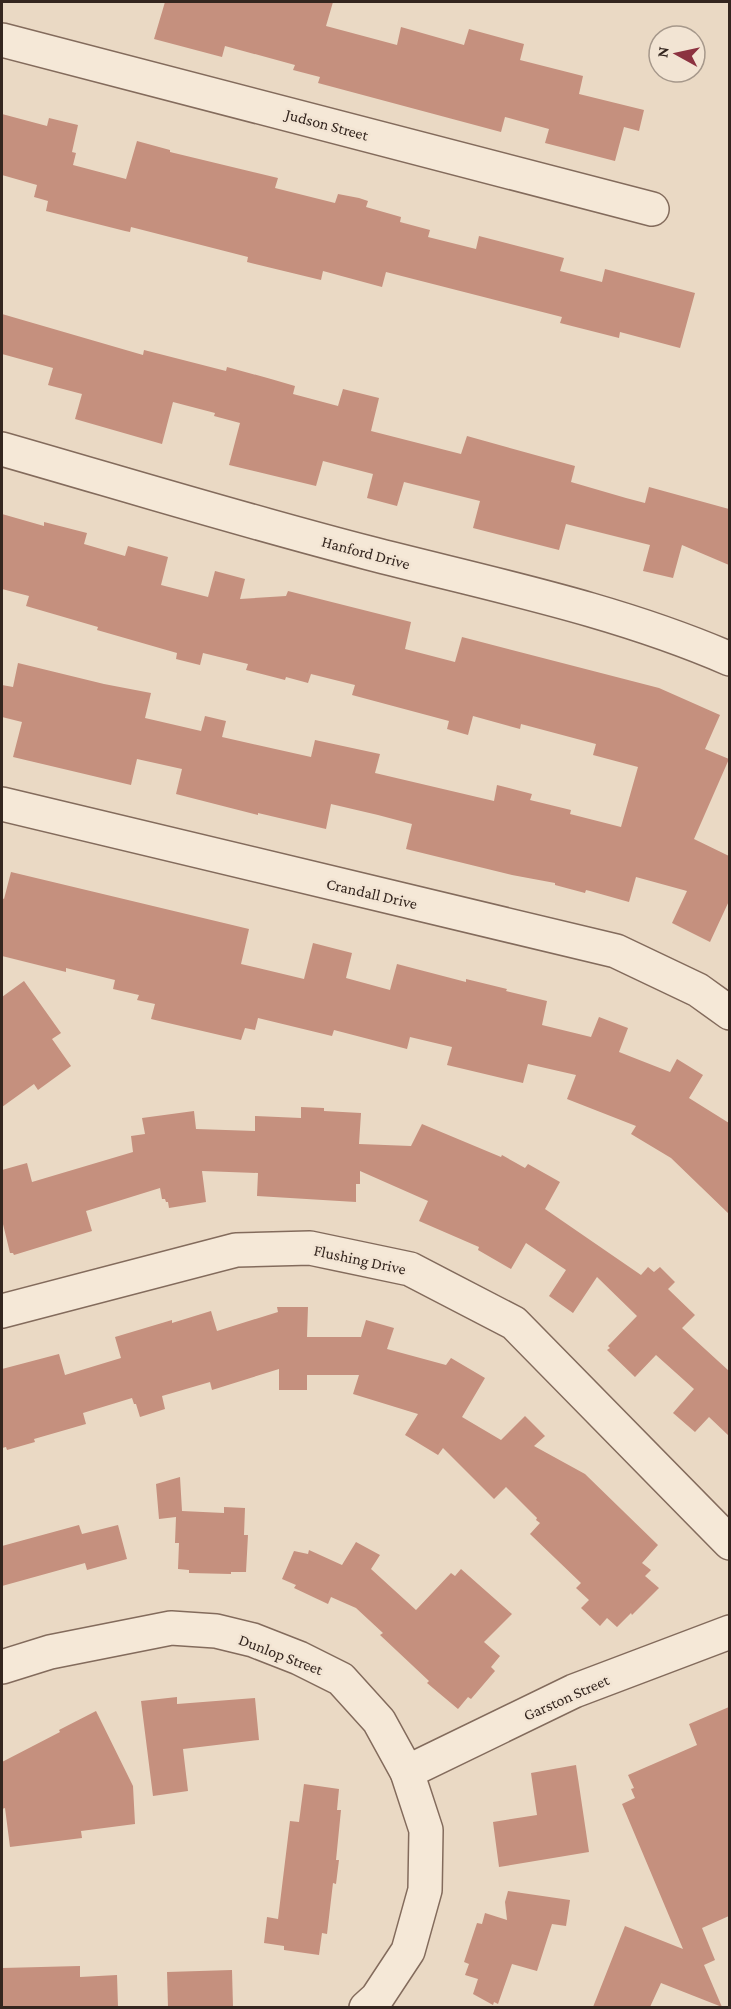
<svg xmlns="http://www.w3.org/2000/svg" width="731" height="2009" viewBox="0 0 731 2009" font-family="'Crimson Pro',serif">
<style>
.building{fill:#c5907e}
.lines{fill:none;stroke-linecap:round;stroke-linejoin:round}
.minor-casing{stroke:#836b5c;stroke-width:36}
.minor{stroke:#f5e8d7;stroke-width:33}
.labels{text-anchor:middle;stroke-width:5;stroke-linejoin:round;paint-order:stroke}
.street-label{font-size:16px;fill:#34261f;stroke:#f2e4d3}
</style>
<rect width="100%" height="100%" fill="#ead9c4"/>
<g class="building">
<path d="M 165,2 L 333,2 L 326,26 L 397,45 L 401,27 L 464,45 L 469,29 L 524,44 L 520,60 L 583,76 L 579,94 L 644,110 L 639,131 L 624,127 L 615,161 L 545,143 L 549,129 L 505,117 L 501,132 L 318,83 L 320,77 L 293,70 L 295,65 L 225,46 L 222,57 L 154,39 Z"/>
<path d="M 2,114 L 47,126 L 49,118 L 78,125 L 72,152 L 76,153 L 73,165 L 126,179 L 137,141 L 170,150 L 170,152 L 278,178 L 275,188 L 335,203 L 338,194 L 359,198 L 368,201 L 366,207 L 401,217 L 400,222 L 430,230 L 428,237 L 476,249 L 479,236 L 564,258 L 560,271 L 602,282 L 605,269 L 695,293 L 680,348 L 620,332 L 619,338 L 560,323 L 562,317 L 386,272 L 382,287 L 323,271 L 321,280 L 247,262 L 248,257 L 131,227 L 130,232 L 125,231 L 46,211 L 48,201 L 34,197 L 37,185 L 2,175 Z"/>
<path d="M 2,314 L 143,355 L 144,350 L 226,371 L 227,367 L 271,379 L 295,386 L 293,394 L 338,406 L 343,389 L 379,398 L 371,431 L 461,454 L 467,436 L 575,466 L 571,482 L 626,498 L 645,503 L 649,487 L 729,509 L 729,565 L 682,545 L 673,578 L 643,571 L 650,545 L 566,524 L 559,550 L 512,538 L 473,528 L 480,501 L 404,482 L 397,506 L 367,498 L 373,474 L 323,461 L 316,486 L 229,465 L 240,423 L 214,416 L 215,413 L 173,402 L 162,444 L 75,419 L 82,394 L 48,385 L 53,368 L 2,354 Z"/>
<path d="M 2,514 L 44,526 L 44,522 L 87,533 L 84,544 L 125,556 L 128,546 L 168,557 L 161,585 L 208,597 L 215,571 L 245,579 L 240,599 L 286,596 L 288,591 L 411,622 L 405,649 L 455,662 L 462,637 L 659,688 L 720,715 L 705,749 L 729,759 L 694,839 L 729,856 L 729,901 L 710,942 L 672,923 L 687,891 L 636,877 L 629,902 L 590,891 L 586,890 L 585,893 L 555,885 L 555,883 L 512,875 L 406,849 L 412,824 L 378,815 L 331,804 L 326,829 L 258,813 L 258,815 L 176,794 L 182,769 L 137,759 L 131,785 L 13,757 L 22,722 L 2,717 L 2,685 L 13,687 L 18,663 L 104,684 L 151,693 L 145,718 L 201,731 L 205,716 L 226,721 L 222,737 L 311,757 L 315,740 L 380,754 L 375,773 L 494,801 L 497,785 L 532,794 L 530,800 L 571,810 L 570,814 L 621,827 L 638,767 L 593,755 L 596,744 L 521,724 L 520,729 L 473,716 L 468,735 L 447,729 L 449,721 L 352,695 L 355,685 L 311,674 L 308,683 L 286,677 L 285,680 L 246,670 L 248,664 L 203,653 L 200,665 L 176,659 L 177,653 L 97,630 L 98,627 L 26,606 L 29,596 L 2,589 Z"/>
<path d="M 11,872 L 249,929 L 241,964 L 304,979 L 313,943 L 352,953 L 346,978 L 390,990 L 397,964 L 466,982 L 466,979 L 507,989 L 506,991 L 547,1001 L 542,1025 L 591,1037 L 599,1017 L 628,1028 L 619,1052 L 670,1072 L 677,1059 L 703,1075 L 689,1098 L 729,1123 L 729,1214 L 671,1158 L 631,1134 L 636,1126 L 567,1099 L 576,1075 L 528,1064 L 523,1083 L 447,1065 L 452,1047 L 410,1037 L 407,1049 L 334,1030 L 332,1036 L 258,1018 L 255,1030 L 245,1028 L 241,1040 L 151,1019 L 155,1004 L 137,1000 L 139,995 L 113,989 L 115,980 L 66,968 L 66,972 L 2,956 L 2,898 L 4,899 Z"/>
<path d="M 24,981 L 61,1033 L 52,1039 L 71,1066 L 38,1090 L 34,1084 L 2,1107 L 2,997 Z"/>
<path d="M 301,1107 L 324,1108 L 324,1111 L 361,1113 L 359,1144 L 411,1146 L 422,1124 L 501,1157 L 502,1155 L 525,1168 L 528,1164 L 560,1182 L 545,1209 L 641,1275 L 648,1267 L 654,1272 L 660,1267 L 675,1282 L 668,1289 L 695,1315 L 682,1328 L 729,1371 L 729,1436 L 709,1417 L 695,1432 L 673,1413 L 694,1389 L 656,1355 L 635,1377 L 607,1350 L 610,1348 L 608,1346 L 637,1316 L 597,1277 L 573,1313 L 549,1296 L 566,1270 L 526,1243 L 511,1269 L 478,1250 L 479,1247 L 419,1221 L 428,1201 L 360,1171 L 360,1184 L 356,1184 L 356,1202 L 257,1196 L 258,1173 L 202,1171 L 206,1202 L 169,1208 L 168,1202 L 166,1202 L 165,1199 L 162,1199 L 160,1188 L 86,1211 L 92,1231 L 14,1255 L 13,1253 L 10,1253 L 2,1220 L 2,1170 L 27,1163 L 32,1182 L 133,1152 L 131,1136 L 145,1134 L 142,1118 L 194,1111 L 196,1129 L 255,1131 L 255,1116 L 301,1118 Z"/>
<path d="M 277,1307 L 308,1307 L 307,1337 L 361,1337 L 366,1320 L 394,1328 L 387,1349 L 446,1365 L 451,1358 L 485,1378 L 462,1417 L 501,1440 L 525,1416 L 545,1436 L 534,1446 L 585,1474 L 658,1545 L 642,1563 L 651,1570 L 645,1576 L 659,1588 L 632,1615 L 631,1613 L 617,1627 L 607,1618 L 600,1626 L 581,1608 L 589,1600 L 576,1588 L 581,1583 L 530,1534 L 540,1523 L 536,1520 L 537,1518 L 506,1487 L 494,1499 L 443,1448 L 438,1455 L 405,1435 L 418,1414 L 353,1394 L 359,1375 L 307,1375 L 307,1390 L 279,1390 L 279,1369 L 212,1390 L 210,1382 L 162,1396 L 165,1409 L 140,1417 L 136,1404 L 134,1404 L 132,1398 L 83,1413 L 86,1424 L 34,1439 L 35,1442 L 7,1450 L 6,1447 L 2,1448 L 2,1369 L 59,1354 L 65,1375 L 121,1358 L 115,1337 L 172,1320 L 172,1323 L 211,1311 L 217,1331 L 278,1312 Z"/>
<path d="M 180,1477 L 182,1511 L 224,1513 L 224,1507 L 245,1508 L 244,1535 L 248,1535 L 246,1572 L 231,1572 L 231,1574 L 189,1573 L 189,1570 L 178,1569 L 179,1543 L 175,1543 L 176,1517 L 159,1519 L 156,1484 Z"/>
<path d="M 79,1525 L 82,1534 L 118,1525 L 127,1559 L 87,1570 L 85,1563 L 2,1586 L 2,1546 Z"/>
<path d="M 356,1542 L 380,1555 L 371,1569 L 416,1610 L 451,1573 L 455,1576 L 461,1569 L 512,1614 L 484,1642 L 500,1656 L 491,1667 L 495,1671 L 471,1699 L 468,1697 L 458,1709 L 427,1683 L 429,1681 L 380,1635 L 383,1633 L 356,1608 L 331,1597 L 328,1604 L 294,1588 L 296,1585 L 282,1579 L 294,1551 L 308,1554 L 309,1550 L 342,1565 Z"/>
<path d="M 177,1697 L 177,1704 L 255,1698 L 259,1740 L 183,1749 L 188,1791 L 153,1796 L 141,1701 Z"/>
<path d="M 729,1707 L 729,1916 L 702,1928 L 715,1960 L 704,1965 L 722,2007 L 661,1983 L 650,2007 L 593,2007 L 625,1926 L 683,1949 L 622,1804 L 635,1798 L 631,1789 L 634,1788 L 628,1775 L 697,1745 L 689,1724 Z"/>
<path d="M 96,1711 L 133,1786 L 135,1824 L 81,1831 L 82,1838 L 10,1847 L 5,1808 L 2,1809 L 2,1762 L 60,1732 L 59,1730 Z"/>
<path d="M 576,1765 L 589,1852 L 499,1867 L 493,1822 L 537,1815 L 531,1773 Z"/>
<path d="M 304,1784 L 339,1789 L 337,1810 L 341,1810 L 336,1860 L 339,1860 L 336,1884 L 333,1883 L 327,1934 L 322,1933 L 319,1955 L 284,1950 L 284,1946 L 264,1943 L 267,1917 L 278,1919 L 290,1821 L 299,1822 Z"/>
<path d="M 508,1891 L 570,1900 L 566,1926 L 552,1924 L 537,1971 L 512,1964 L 498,2004 L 494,2002 L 493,2005 L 473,1994 L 478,1979 L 465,1975 L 469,1964 L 464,1962 L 477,1923 L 482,1924 L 485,1913 L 507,1920 L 505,1902 Z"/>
<path d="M 80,1966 L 80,1977 L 117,1975 L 118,2007 L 2,2007 L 2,1968 Z"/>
<path d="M 232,1970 L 233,2007 L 168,2007 L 167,1972 Z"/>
</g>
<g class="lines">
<defs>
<g id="minor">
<path d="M 2,40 L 652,209"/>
<path d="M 2,449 C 124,484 245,521 369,553 C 489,584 615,609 730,659"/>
<path d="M 2,804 L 616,951 L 698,990 L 730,1013"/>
<path d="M 2,1311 L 236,1250 L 310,1248 L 410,1269 L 514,1323 L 730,1543"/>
<path d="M 2,1667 L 50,1652 L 171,1628 L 216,1631 L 253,1640 L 299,1658 L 341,1679 L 379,1721 L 407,1772 L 426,1830 L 425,1890 L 408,1951 L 377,1998 L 366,2008"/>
<path d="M 407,1772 L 574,1691 L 730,1632"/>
</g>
</defs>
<use href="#minor" class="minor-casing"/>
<use href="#minor" class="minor"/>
</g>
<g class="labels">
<g class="street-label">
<text transform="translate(327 124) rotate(15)" y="6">Judson Street</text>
<text transform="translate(366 552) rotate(15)" y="6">Hanford Drive</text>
<text transform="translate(372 893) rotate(13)" y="6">Crandall Drive</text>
<text transform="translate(360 1259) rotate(12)" y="6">Flushing Drive</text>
<text transform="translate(281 1654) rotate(21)" y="6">Dunlop Street</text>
<text transform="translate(566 1697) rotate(-24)" y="6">Garston Street</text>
</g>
</g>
<rect width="731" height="2009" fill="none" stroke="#34261f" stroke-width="6"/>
<g transform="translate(677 54) rotate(278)"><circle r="28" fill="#f2e4d3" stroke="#a6988b" stroke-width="1.5"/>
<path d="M0-4.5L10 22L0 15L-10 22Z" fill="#8c3240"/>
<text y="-9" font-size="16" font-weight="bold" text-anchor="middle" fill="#34261f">N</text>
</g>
</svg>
